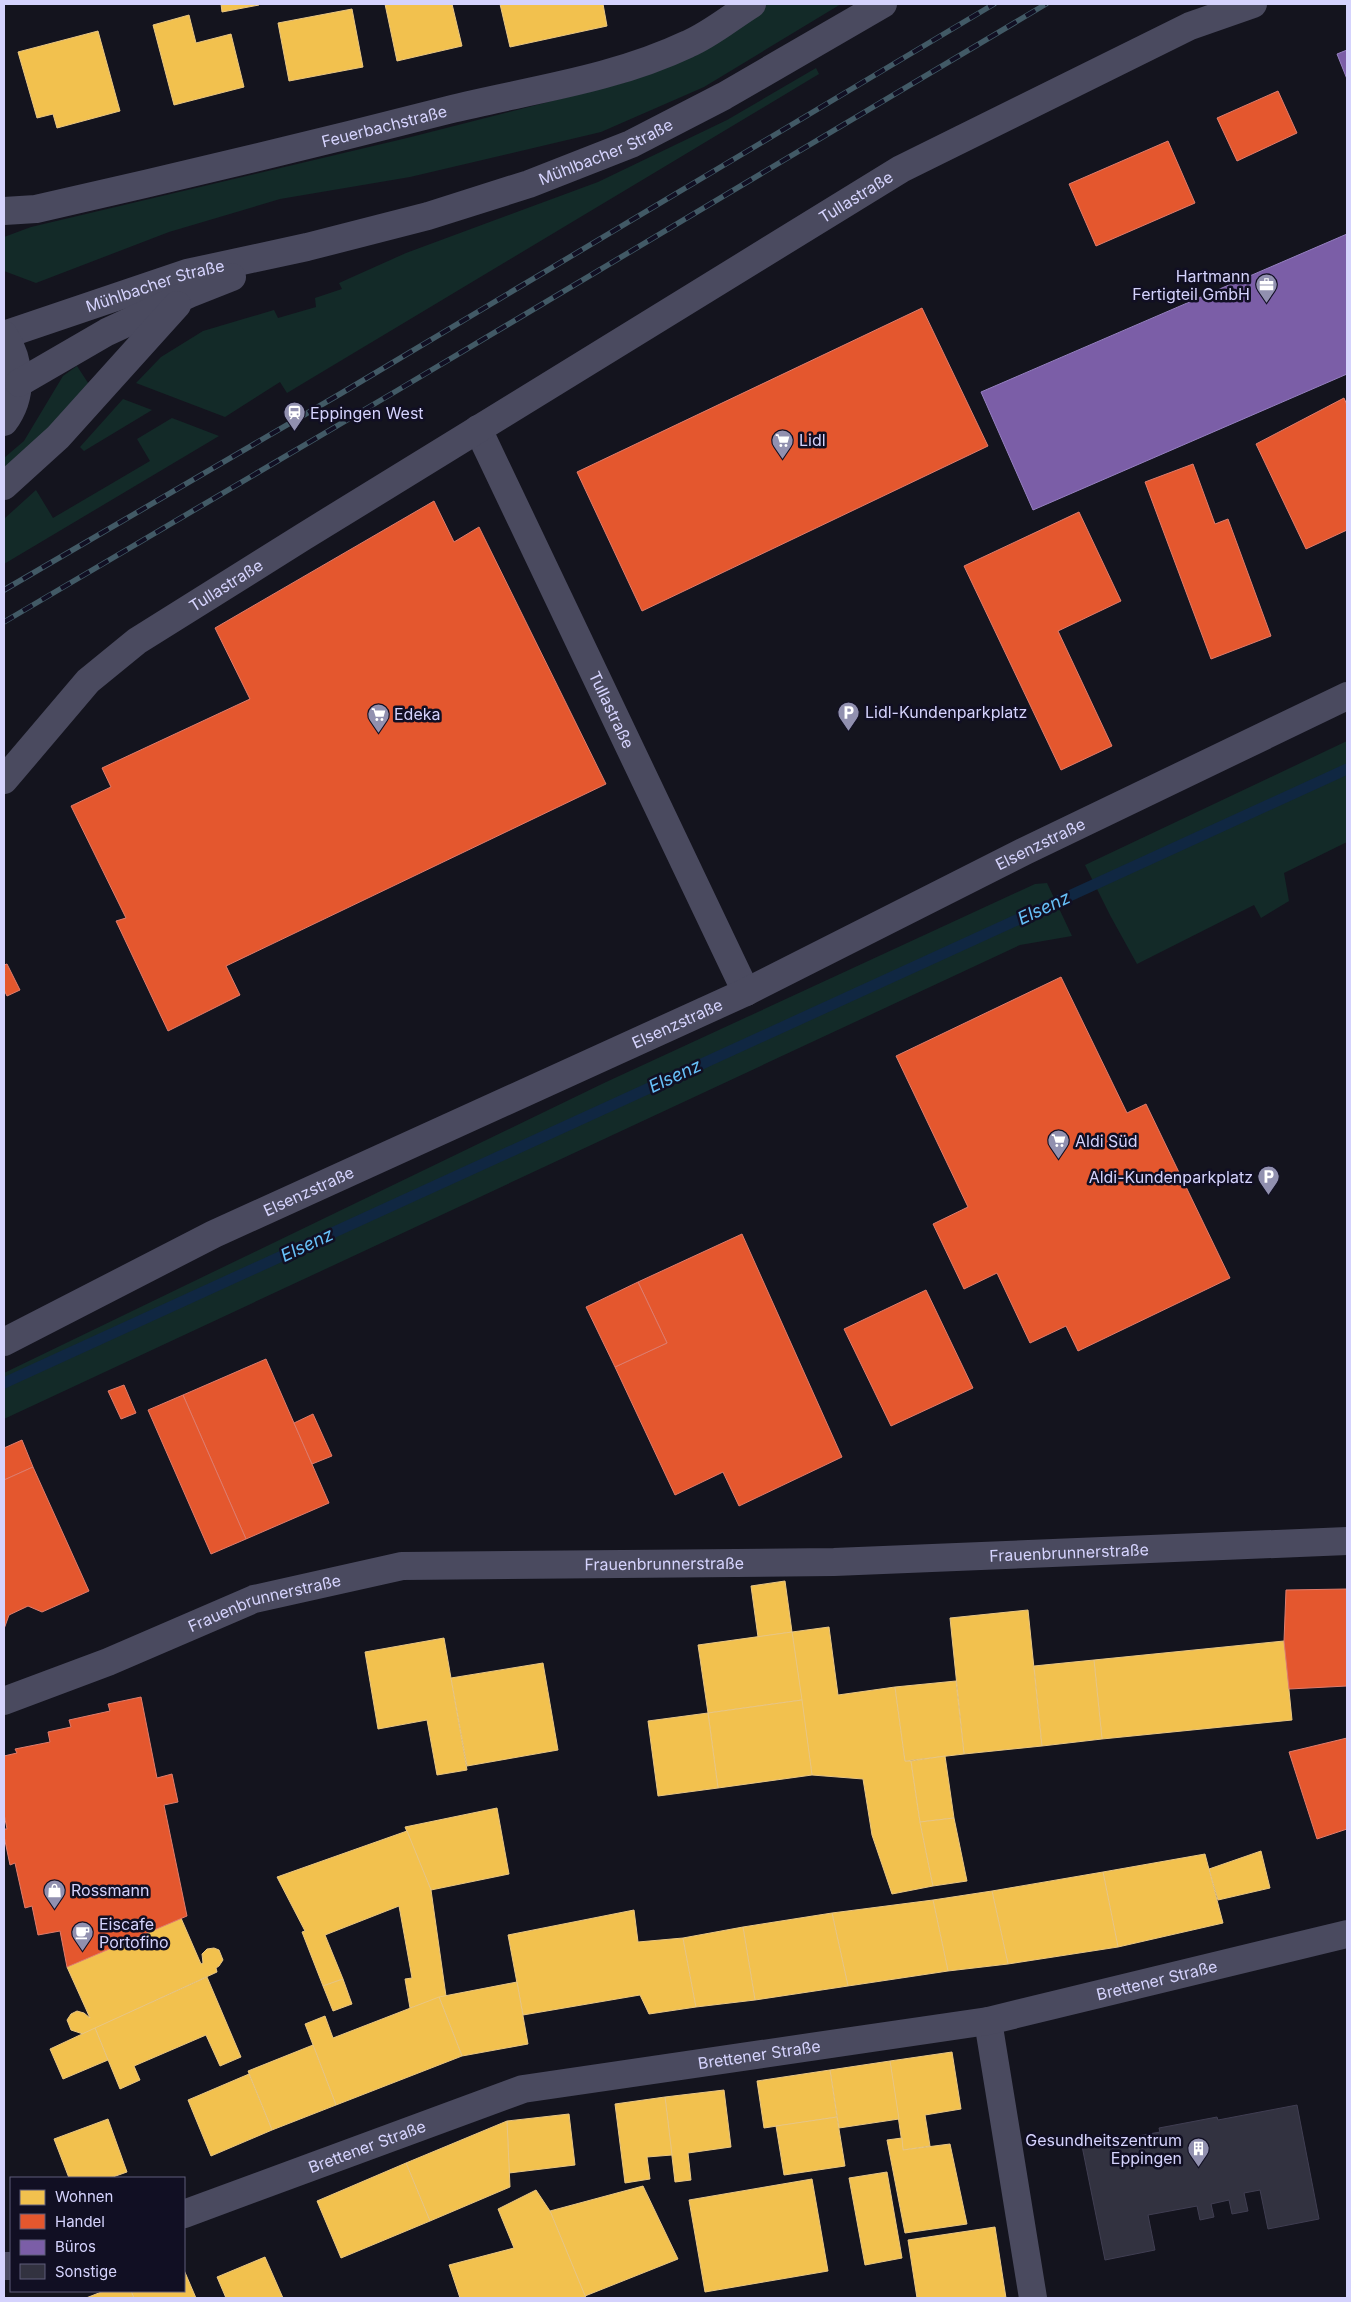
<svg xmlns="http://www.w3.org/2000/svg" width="1351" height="2302" viewBox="0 0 1351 2302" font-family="Inter,sans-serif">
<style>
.green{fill:#132a28}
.homes{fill:#f2c14e;stroke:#e9c682}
.shops{fill:#e4572e;stroke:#e07c6c}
.offices{fill:#7b5ea7;stroke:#9681c1}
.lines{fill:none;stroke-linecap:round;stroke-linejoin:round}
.stream{stroke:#102742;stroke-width:11}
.building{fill:#323240;stroke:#403e52}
.minor{stroke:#4a4a5f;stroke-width:28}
.rail-casing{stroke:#425a66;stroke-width:5.5}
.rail{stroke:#110f23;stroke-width:4;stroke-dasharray:11;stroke-linecap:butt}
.labels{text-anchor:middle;stroke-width:5;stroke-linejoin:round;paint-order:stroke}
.street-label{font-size:16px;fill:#d5d3fd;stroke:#110f23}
.poi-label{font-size:16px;fill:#d5d3fd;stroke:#110f23;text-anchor:start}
.water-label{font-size:18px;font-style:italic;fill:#67c0f8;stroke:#110f23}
</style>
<rect width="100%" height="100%" fill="#14141e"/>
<g class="green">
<path d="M 768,4 L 841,4 L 704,87 L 601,132 L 410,177 L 280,199 L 169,232 L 36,283 L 4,271 L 4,237 L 31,227 L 407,138 L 627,82 L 687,56 Z"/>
<path d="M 816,68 L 819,74 L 287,393 L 280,382 L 225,417 L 136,383 L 161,357 L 203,331 L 274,310 L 278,318 L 316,307 L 315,298 L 342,289 L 339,283 L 406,253 L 598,182 L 727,120 Z"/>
<path d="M 77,366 L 90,386 L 30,449 L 4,471 L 4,458 L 24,441 L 63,376 Z"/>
<path d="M 123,399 L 152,410 L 84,451 L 80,447 Z"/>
<path d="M 172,418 L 219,436 L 4,564 L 4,519 L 36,490 L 53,518 L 150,461 L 137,439 Z"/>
<path d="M 1347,741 L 1347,842 L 1284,873 L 1289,901 L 1261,918 L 1254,905 L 1137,964 L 1111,917 L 1085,865 Z"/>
<path d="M 1047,883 L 1072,936 L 1020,945 L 4,1419 L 4,1373 L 604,1083 L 1035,884 Z"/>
</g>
<g class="homes">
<path d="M 221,4 L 259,4 L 259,5 L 222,12 Z"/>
<path d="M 385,4 L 452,4 L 462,46 L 397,61 Z"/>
<path d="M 500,4 L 603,4 L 607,26 L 510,47 Z"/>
<path d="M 352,9 L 363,67 L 289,81 L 278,23 Z"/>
<path d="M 189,15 L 196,43 L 231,34 L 244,87 L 174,105 L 153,25 Z"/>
<path d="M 98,31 L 120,111 L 57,128 L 53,114 L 37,118 L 18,52 Z"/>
<path d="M 785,1581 L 792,1632 L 758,1637 L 751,1586 Z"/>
<path d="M 1028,1610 L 1042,1746 L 964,1754 L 950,1618 Z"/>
<path d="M 829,1627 L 838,1695 L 895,1687 L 905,1761 L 911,1761 L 920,1822 L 933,1886 L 892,1894 L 872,1835 L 863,1779 L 812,1775 L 792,1632 Z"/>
<path d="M 792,1632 L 802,1700 L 708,1713 L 698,1645 Z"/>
<path d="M 444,1638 L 467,1770 L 437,1775 L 427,1720 L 378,1729 L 365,1652 Z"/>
<path d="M 1284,1641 L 1292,1720 L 1102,1739 L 1094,1660 Z"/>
<path d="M 1094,1660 L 1102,1739 L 1042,1746 L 1034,1666 Z"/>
<path d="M 543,1663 L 558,1750 L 467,1766 L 451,1678 Z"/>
<path d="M 956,1681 L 964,1754 L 905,1761 L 895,1687 Z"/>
<path d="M 802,1700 L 812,1775 L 718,1788 L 708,1713 Z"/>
<path d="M 708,1713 L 718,1788 L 658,1796 L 648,1721 Z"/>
<path d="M 945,1756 L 954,1818 L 920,1822 L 911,1761 Z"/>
<path d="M 497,1808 L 509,1874 L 431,1890 L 405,1827 Z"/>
<path d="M 954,1818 L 967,1881 L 933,1886 L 920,1822 Z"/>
<path d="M 407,1831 L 431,1890 L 446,1996 L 410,2008 L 405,1979 L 412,1978 L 399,1906 L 325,1935 L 343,1979 L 323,1986 L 302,1932 L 305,1931 L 277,1877 Z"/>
<path d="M 1261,1851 L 1270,1888 L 1218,1900 L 1209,1869 Z"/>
<path d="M 1205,1854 L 1223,1923 L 1118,1947 L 1103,1872 Z"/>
<path d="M 1103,1872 L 1118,1947 L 1008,1964 L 992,1891 Z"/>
<path d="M 992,1891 L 1008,1964 L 948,1971 L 933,1900 Z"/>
<path d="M 933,1900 L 948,1971 L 848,1986 L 832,1913 Z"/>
<path d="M 634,1910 L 638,1942 L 683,1938 L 696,2007 L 649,2014 L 640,1995 L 523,2015 L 508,1935 Z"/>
<path d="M 832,1913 L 848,1986 L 755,2000 L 743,1927 Z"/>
<path d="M 181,1918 L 201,1964 L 203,1963 L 202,1954 L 207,1949 L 214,1948 L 219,1950 L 223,1960 L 219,1966 L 216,1968 L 217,1972 L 83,2034 L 71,2030 L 67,2020 L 71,2014 L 77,2011 L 84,2013 L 90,2018 L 67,1967 Z"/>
<path d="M 743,1927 L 755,2000 L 696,2007 L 683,1938 Z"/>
<path d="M 207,1977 L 241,2057 L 220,2066 L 206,2035 L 134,2066 L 140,2080 L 120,2089 L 95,2028 Z"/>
<path d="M 343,1979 L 352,2004 L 333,2011 L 323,1986 Z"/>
<path d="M 517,1982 L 528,2044 L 462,2056 L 439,1997 Z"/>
<path d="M 439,1997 L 462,2056 L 336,2105 L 305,2024 L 325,2016 L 333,2038 Z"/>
<path d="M 95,2028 L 108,2060 L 63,2079 L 50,2049 Z"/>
<path d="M 313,2045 L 336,2105 L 272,2130 L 248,2071 Z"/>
<path d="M 952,2052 L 961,2109 L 925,2115 L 930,2146 L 903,2150 L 890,2061 Z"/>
<path d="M 890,2061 L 899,2119 L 839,2128 L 830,2070 Z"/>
<path d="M 830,2070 L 837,2117 L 764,2128 L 757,2081 Z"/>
<path d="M 249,2074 L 272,2130 L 211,2156 L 188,2100 Z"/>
<path d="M 724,2090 L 731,2147 L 688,2153 L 691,2180 L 675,2182 L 665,2097 Z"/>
<path d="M 665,2097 L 672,2155 L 647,2157 L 650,2179 L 625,2183 L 615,2104 Z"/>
<path d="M 569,2114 L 575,2165 L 509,2173 L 507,2121 Z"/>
<path d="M 837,2117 L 845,2166 L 784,2175 L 776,2126 Z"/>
<path d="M 108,2119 L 127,2172 L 110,2178 L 69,2178 L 54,2139 Z"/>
<path d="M 507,2121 L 510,2187 L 430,2221 L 406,2163 Z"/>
<path d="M 902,2138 L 903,2150 L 950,2144 L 967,2224 L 905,2233 L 887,2140 Z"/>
<path d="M 406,2163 L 430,2221 L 341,2258 L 317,2201 Z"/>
<path d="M 887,2172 L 902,2258 L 865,2265 L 849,2178 Z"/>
<path d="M 812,2179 L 828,2271 L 705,2292 L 689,2200 Z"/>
<path d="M 643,2186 L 678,2259 L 585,2296 L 550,2211 Z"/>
<path d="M 536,2190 L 550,2211 L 586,2298 L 460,2298 L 449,2265 L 514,2248 L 498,2209 Z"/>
<path d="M 995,2227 L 1006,2298 L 917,2298 L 908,2240 Z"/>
<path d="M 265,2257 L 283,2298 L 226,2298 L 217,2277 Z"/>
<path d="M 184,2270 L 196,2298 L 134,2298 L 131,2291 L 184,2291 Z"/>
<path d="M 104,2291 L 131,2291 L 134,2298 L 86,2298 Z"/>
</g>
<g class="shops">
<path d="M 1278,91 L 1297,133 L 1237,161 L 1217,118 Z"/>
<path d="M 1168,141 L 1195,203 L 1096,246 L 1069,184 Z"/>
<path d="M 922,308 L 988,446 L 642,611 L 577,472 Z"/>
<path d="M 1344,398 L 1347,405 L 1347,530 L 1306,549 L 1256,444 Z"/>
<path d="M 1193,464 L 1215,524 L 1228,519 L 1271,636 L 1211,659 L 1145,482 Z"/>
<path d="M 434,501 L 454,542 L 479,527 L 606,784 L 226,966 L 240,995 L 168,1031 L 116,921 L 126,918 L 71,806 L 111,787 L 102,768 L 250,699 L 215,628 Z"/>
<path d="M 1079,512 L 1121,601 L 1058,631 L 1112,746 L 1061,770 L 964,566 Z"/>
<path d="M 7,964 L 20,990 L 7,996 L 4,990 L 4,965 Z"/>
<path d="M 1061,977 L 1127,1113 L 1146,1104 L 1230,1278 L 1078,1351 L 1066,1326 L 1030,1343 L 997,1273 L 964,1289 L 933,1224 L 968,1207 L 896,1056 Z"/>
<path d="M 742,1234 L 842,1457 L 739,1506 L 723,1472 L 675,1495 L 615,1367 L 667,1343 L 638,1282 Z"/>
<path d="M 638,1282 L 667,1343 L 615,1367 L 586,1307 Z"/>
<path d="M 926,1290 L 973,1388 L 891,1426 L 844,1329 Z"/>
<path d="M 266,1359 L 329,1503 L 246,1539 L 183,1395 Z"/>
<path d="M 124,1385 L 136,1413 L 121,1419 L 108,1391 Z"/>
<path d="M 183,1395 L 246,1539 L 211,1554 L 148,1410 Z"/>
<path d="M 313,1414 L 332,1456 L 312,1464 L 294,1423 Z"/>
<path d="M 22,1440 L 33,1467 L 4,1480 L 4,1448 Z"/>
<path d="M 33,1467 L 89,1591 L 42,1612 L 28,1606 L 9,1615 L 4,1629 L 4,1480 Z"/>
<path d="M 1347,1589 L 1347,1686 L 1289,1689 L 1284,1641 L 1286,1590 Z"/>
<path d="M 141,1697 L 157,1778 L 172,1774 L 178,1802 L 164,1805 L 187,1916 L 67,1967 L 60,1931 L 38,1935 L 32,1906 L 25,1908 L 15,1863 L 10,1865 L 4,1836 L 4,1829 L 7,1829 L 4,1814 L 4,1756 L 17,1753 L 15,1749 L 50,1742 L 48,1732 L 71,1727 L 69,1720 L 110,1711 L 108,1704 Z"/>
<path d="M 1347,1738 L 1347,1829 L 1317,1839 L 1289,1752 Z"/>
</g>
<g class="offices">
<path d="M 1347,50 L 1347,79 L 1337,54 Z"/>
<path d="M 1347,234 L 1347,374 L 1033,510 L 981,392 Z"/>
</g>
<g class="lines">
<path class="stream" d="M 4,1383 L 1347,769"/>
</g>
<path class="building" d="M 1297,2105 L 1319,2219 L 1268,2229 L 1260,2190 L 1244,2193 L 1248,2211 L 1232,2214 L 1229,2200 L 1211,2204 L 1214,2217 L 1200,2220 L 1197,2206 L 1148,2215 L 1155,2250 L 1105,2260 L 1082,2146 L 1160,2132 L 1159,2128 L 1217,2117 L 1218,2120 Z"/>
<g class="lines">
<g class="minor">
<path id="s1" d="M 4,211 L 36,209 C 174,178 311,145 448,110 C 529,90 612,80 688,44 C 711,34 731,17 752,4"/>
<path id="s2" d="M 4,335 L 187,273 L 307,247 L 428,216 L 529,184 L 631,144 L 724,96 L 883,4"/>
<path d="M 4,335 C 21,362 24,395 4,422"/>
<path d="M 19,383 L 107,332 L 189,294 L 232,277"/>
<path id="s3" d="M 478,429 L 746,992"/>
<path d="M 4,486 L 58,437 L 177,305"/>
<path id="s4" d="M 4,780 L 88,681 L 137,641 L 303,537 L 901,169 L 1190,26 L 1253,4"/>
<path id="s5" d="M 4,1342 L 214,1234 L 746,992 L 1025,851 L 1347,696"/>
<path id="s6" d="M 4,1701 L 108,1662 L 254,1599 L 402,1566 L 834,1562 L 1347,1541"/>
<path d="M 988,2021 L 1033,2298"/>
<path id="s7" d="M 184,2214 L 523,2089 L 988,2021 L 1347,1934"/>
<path d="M 4,2266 L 11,2266"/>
</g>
<defs>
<g id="rail">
<path d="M 4,590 L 340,394 L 994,4"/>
<path d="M 4,622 L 398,390 L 1046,4"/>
</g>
</defs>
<use href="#rail" class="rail-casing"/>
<use href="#rail" class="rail"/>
</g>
<defs>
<symbol id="office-pin" viewBox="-11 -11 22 30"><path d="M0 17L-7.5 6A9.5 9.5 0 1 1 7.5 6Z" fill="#9190af" stroke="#110f23"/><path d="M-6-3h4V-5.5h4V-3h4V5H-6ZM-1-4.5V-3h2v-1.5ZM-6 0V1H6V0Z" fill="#fff"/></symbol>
<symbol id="station-pin" viewBox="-11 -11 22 30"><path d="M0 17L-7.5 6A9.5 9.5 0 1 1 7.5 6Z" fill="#9190af" stroke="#110f23"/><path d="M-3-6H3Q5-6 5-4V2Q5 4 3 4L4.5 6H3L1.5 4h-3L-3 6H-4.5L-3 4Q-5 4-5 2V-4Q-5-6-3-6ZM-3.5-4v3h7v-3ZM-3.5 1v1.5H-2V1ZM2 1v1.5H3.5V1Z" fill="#fff"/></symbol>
<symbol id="supermarket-pin" viewBox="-11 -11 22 30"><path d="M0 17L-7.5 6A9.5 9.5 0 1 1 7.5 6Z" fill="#9190af" stroke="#110f23"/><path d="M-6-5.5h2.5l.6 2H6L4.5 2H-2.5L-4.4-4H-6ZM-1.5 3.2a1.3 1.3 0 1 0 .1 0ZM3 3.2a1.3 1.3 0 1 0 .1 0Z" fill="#fff"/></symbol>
<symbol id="parking-pin" viewBox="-11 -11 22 30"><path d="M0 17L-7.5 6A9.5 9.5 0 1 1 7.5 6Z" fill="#9190af" stroke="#110f23"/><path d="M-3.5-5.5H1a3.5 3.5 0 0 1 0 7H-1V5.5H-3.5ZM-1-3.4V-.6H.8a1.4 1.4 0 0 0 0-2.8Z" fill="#fff"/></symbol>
<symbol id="shop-pin" viewBox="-11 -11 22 30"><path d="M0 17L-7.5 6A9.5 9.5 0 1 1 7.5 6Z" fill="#9190af" stroke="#110f23"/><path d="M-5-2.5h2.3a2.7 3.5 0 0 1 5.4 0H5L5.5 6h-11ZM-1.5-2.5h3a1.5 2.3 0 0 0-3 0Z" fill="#fff"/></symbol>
<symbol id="cafe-pin" viewBox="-11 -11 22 30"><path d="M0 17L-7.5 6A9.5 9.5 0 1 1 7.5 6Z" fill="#9190af" stroke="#110f23"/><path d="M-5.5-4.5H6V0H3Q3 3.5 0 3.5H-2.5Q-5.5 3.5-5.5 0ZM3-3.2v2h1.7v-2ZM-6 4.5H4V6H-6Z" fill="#fff"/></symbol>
<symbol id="building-pin" viewBox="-11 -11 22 30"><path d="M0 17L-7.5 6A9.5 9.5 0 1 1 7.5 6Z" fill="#9190af" stroke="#110f23"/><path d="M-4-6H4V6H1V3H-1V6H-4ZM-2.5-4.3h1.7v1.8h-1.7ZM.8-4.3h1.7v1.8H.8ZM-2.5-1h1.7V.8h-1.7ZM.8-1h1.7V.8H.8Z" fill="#fff"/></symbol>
</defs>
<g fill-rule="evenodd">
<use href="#office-pin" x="1254" y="272" width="25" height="34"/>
<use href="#station-pin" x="282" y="400" width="25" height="34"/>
<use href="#supermarket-pin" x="770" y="428" width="25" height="34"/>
<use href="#parking-pin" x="836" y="700" width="25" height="34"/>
<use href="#supermarket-pin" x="366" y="702" width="25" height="34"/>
<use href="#supermarket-pin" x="1046" y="1128" width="25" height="34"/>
<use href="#parking-pin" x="1256" y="1164" width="25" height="34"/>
<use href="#shop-pin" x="42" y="1878" width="25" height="34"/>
<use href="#cafe-pin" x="70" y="1920" width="25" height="34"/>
<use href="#building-pin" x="1186" y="2136" width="25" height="34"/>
</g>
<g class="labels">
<g class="street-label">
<text dy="6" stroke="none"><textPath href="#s1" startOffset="390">Feuerbachstraße</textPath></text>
<text dy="6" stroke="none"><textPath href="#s2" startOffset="630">Mühlbacher Straße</textPath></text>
<text dy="6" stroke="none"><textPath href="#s4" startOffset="1038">Tullastraße</textPath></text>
<text dy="6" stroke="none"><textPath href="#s2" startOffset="159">Mühlbacher Straße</textPath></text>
<text dy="6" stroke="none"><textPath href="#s4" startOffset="298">Tullastraße</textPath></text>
<text dy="6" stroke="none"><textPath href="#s3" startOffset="311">Tullastraße</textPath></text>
<text dy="6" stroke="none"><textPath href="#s5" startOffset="1150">Elsenzstraße</textPath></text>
<text dy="6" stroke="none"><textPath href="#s5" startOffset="745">Elsenzstraße</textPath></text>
<text dy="6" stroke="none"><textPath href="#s5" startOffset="340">Elsenzstraße</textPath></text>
<text dy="6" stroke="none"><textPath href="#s6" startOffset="1089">Frauenbrunnerstraße</textPath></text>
<text dy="6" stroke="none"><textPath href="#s6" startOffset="684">Frauenbrunnerstraße</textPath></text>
<text dy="6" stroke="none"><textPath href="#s6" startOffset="279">Frauenbrunnerstraße</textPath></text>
<text dy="6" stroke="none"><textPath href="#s7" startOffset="1005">Brettener Straße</textPath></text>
<text dy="6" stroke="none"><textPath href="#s7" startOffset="600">Brettener Straße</textPath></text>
<text dy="6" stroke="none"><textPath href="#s7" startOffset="195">Brettener Straße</textPath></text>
</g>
<g class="poi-label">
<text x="1250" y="282" text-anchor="end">Hartmann<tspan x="1250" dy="18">Fertigteil GmbH</tspan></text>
<text x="310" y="419">Eppingen West</text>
<text x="799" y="446">Lidl</text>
<text x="865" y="718">Lidl-Kundenparkplatz</text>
<text x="394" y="720">Edeka</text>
<text x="1075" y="1147">Aldi Süd</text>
<text x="1253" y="1183" text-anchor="end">Aldi-Kundenparkplatz</text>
<text x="71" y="1896">Rossmann</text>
<text x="99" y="1930">Eiscafe<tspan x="99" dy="18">Portofino</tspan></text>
<text x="1182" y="2146" text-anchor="end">Gesundheitszentrum<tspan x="1182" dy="18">Eppingen</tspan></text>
</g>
<g class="water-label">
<text transform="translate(1044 908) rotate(-25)" y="6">Elsenz</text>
<text transform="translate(675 1076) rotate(-25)" y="6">Elsenz</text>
<text transform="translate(307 1245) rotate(-25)" y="6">Elsenz</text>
</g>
</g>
<rect width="1351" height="2302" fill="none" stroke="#d5d3fd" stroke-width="10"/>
<rect x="10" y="2177" width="175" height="115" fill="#110f23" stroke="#5f5d7a"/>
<rect x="20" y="2190" width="25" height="15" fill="#f2c14e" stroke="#5f5d7a"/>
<text x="55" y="2202" font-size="15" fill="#d5d3fd">Wohnen</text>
<rect x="20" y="2214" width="25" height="15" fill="#e4572e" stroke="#5f5d7a"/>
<text x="55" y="2227" font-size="15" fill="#d5d3fd">Handel</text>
<rect x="20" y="2240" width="25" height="15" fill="#7b5ea7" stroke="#5f5d7a"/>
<text x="55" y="2252" font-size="15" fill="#d5d3fd">Büros</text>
<rect x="20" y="2264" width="25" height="15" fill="#323240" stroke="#5f5d7a"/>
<text x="55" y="2277" font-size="15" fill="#d5d3fd">Sonstige</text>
</svg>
